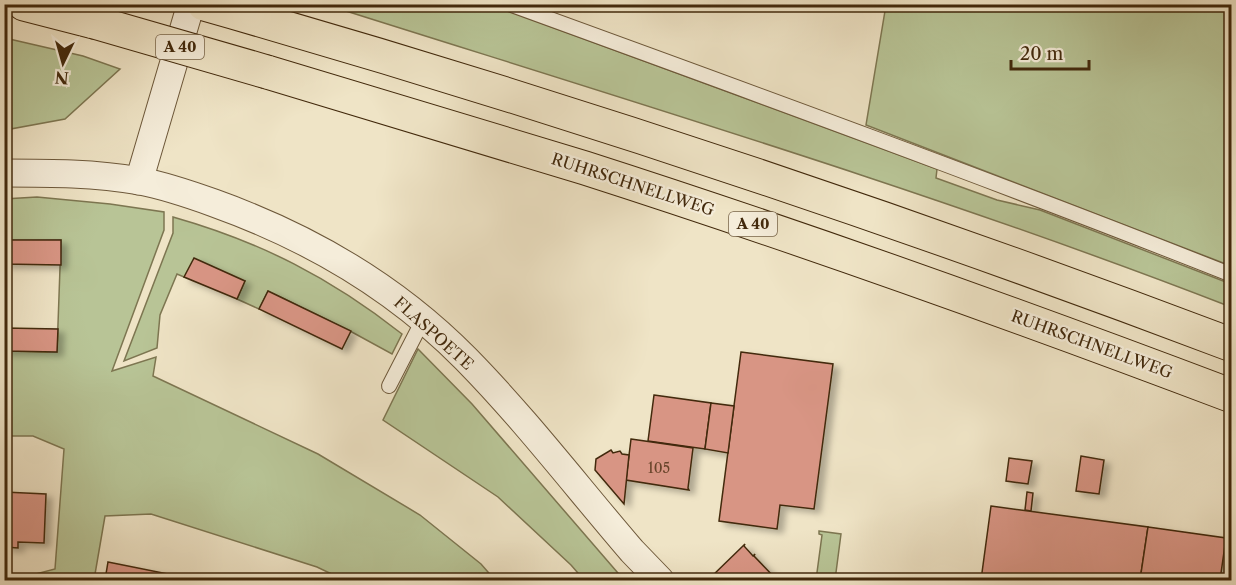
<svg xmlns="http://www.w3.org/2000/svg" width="1236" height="585" viewBox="0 0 1236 585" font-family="'Libre Caslon Text',serif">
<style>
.green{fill:#b8c496;stroke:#7d7651;stroke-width:1.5}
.building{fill:#d89584;stroke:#42290c;stroke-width:1.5;filter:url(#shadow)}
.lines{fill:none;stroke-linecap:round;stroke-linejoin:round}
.lane-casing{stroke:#6d583a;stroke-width:16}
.street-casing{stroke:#6d583a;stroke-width:29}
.highway-casing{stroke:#42290c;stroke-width:35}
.lane{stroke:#f5edda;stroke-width:14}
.street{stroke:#f5edda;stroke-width:27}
.highway{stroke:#efe4c6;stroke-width:33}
.highway-bridge-casing{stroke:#42290c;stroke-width:35;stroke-linecap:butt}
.highway-bridge{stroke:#efe4c6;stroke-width:33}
.labels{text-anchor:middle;stroke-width:4.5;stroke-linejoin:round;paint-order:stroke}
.number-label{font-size:14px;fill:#68442a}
.shield{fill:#f5edda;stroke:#78644a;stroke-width:1.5}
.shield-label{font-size:15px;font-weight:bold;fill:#42290c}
.street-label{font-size:16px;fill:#42290c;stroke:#f5edda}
</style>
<defs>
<filter id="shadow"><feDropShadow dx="6" dy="4" stdDeviation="3" flood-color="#0004"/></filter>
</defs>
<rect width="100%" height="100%" fill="#efe4c6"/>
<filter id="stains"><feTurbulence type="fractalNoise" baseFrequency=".00333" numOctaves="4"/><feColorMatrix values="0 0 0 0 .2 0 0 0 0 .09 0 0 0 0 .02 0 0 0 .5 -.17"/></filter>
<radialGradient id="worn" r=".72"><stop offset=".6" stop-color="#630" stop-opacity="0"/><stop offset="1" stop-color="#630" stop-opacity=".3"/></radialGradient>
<g class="green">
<path d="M 327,5 L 529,5 L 525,17 L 937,169 L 936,178 L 997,200 L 1040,210 L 1231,284 L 1231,307 C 935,192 630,101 327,5 Z"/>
<path d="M 886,5 L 1231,5 L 1231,266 L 866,125 Z"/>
<path d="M 5,38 L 83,56 L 120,69 L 65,119 L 5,130 Z"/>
<path d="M 37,197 L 110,204 L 164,212 L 164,230 L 112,371 L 156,357 L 153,376 L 318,454 L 420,515 L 481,564 L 495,580 L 344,580 L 317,567 L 151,514 L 105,516 L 94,580 L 13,580 L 55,569 L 64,449 L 33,436 L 5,436 L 5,351 L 57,352 L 61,240 L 5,240 L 4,199 Z"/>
<path d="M 173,217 C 261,242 331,278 402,334 L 392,354 L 350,331 L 268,291 L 259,309 L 237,299 L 245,281 L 184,277 L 177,274 L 160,315 L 157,348 L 124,361 L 173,233 Z"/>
<path d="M 418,349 L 472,404 L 624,580 L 584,580 L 571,565 L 498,497 L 383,420 Z"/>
<path d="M 819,531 L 841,534 L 835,580 L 816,580 L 822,535 L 819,534 Z"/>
</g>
<g class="building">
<path d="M 4,240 L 61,240 L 61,265 L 4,264 Z"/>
<path d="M 194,258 L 245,281 L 237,299 L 184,277 Z"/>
<path d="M 268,291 L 351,331 L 342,349 L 259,309 Z"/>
<path d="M 4,328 L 58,329 L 57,352 L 4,351 Z"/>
<path d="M 741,352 L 833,364 L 814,509 L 780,505 L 777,529 L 719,521 Z"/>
<path d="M 654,395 L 711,403 L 705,449 L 648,441 Z"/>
<path d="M 711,403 L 734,406 L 728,453 L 705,449 Z"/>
<path d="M 631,439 L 693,448 L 688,488 L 689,490 L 626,480 Z"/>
<path d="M 611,450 L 613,453 L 620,451 L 622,454 L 629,455 L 624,504 L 595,470 L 596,459 Z"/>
<path d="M 1081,456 L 1104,460 L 1099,494 L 1076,491 Z"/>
<path d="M 1009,458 L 1032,461 L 1028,484 L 1006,481 Z"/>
<path d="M 4,492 L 46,494 L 44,543 L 18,542 L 18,548 L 5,547 Z"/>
<path d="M 1027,492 L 1033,493 L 1031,511 L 1025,510 Z"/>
<path d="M 991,506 L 1148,527 L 1140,580 L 981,580 Z"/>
<path d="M 1148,527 L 1226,538 L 1220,580 L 1140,580 Z"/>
<path d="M 745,544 L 744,546 L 753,556 L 755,554 L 754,556 L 776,579 L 777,577 L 778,580 L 715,580 L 712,577 L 710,578 Z"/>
<path d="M 108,562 L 183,577 L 182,580 L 105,580 Z"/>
</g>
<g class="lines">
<defs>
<g id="lane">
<path d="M 509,4 C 751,92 992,180 1232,275"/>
<path d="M 389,386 L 423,320"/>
</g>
<g id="street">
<path d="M 4,173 C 50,173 95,173 140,181 C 166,186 189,194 214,203 C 309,237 395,287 466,359 C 525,419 577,487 632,551 L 660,580"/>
<path d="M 139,181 L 191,4"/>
</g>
<g id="highway">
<path d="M 24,4 L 94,22"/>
<path d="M 204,4 C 552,103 894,217 1232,345"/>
<path d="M 267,72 C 373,103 479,135 585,168 C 803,238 1018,315 1232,396"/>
</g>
</defs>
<use href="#lane" class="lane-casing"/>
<use href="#street" class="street-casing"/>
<use href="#highway" class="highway-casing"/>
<use href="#lane" class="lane"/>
<use href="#street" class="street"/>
<use href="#highway" class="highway"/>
<defs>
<path id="highway-bridge" d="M 94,22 L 267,72"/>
</defs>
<use href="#highway-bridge" class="highway-bridge-casing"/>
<use href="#highway-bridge" class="highway-bridge"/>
</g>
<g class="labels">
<g class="number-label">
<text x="659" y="473">105</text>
</g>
<g class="shield">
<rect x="156" y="35" width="48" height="24" rx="4.5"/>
<rect x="729" y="212" width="48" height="24" rx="4.5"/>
</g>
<g class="shield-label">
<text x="180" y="52">A 40</text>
<text x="753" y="229">A 40</text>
</g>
<g class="street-label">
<text transform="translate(633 184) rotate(18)" y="6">RUHRSCHNELLWEG</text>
<text transform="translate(434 333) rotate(42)" y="6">FLASPOETE</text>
<text transform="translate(1092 344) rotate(20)" y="6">RUHRSCHNELLWEG</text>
</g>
</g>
<rect width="1236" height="585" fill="none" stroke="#efe4c6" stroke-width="24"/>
<rect x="6" y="6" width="1224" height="573" fill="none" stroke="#42290c" stroke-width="3"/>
<rect x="12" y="12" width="1212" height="561" fill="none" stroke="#42290c" stroke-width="1.5"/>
<g transform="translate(63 63) rotate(185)" stroke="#f5edda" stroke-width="4.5" paint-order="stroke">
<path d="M0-4.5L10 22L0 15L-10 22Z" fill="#42290c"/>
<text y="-9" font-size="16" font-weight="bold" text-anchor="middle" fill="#42290c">N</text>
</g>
<path d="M1011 60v9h78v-9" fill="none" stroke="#42290c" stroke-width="3"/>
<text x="1020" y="60" font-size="18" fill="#42290c" stroke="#f5edda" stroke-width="4.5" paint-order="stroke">20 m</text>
<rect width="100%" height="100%" filter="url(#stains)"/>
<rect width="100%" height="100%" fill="url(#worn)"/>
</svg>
